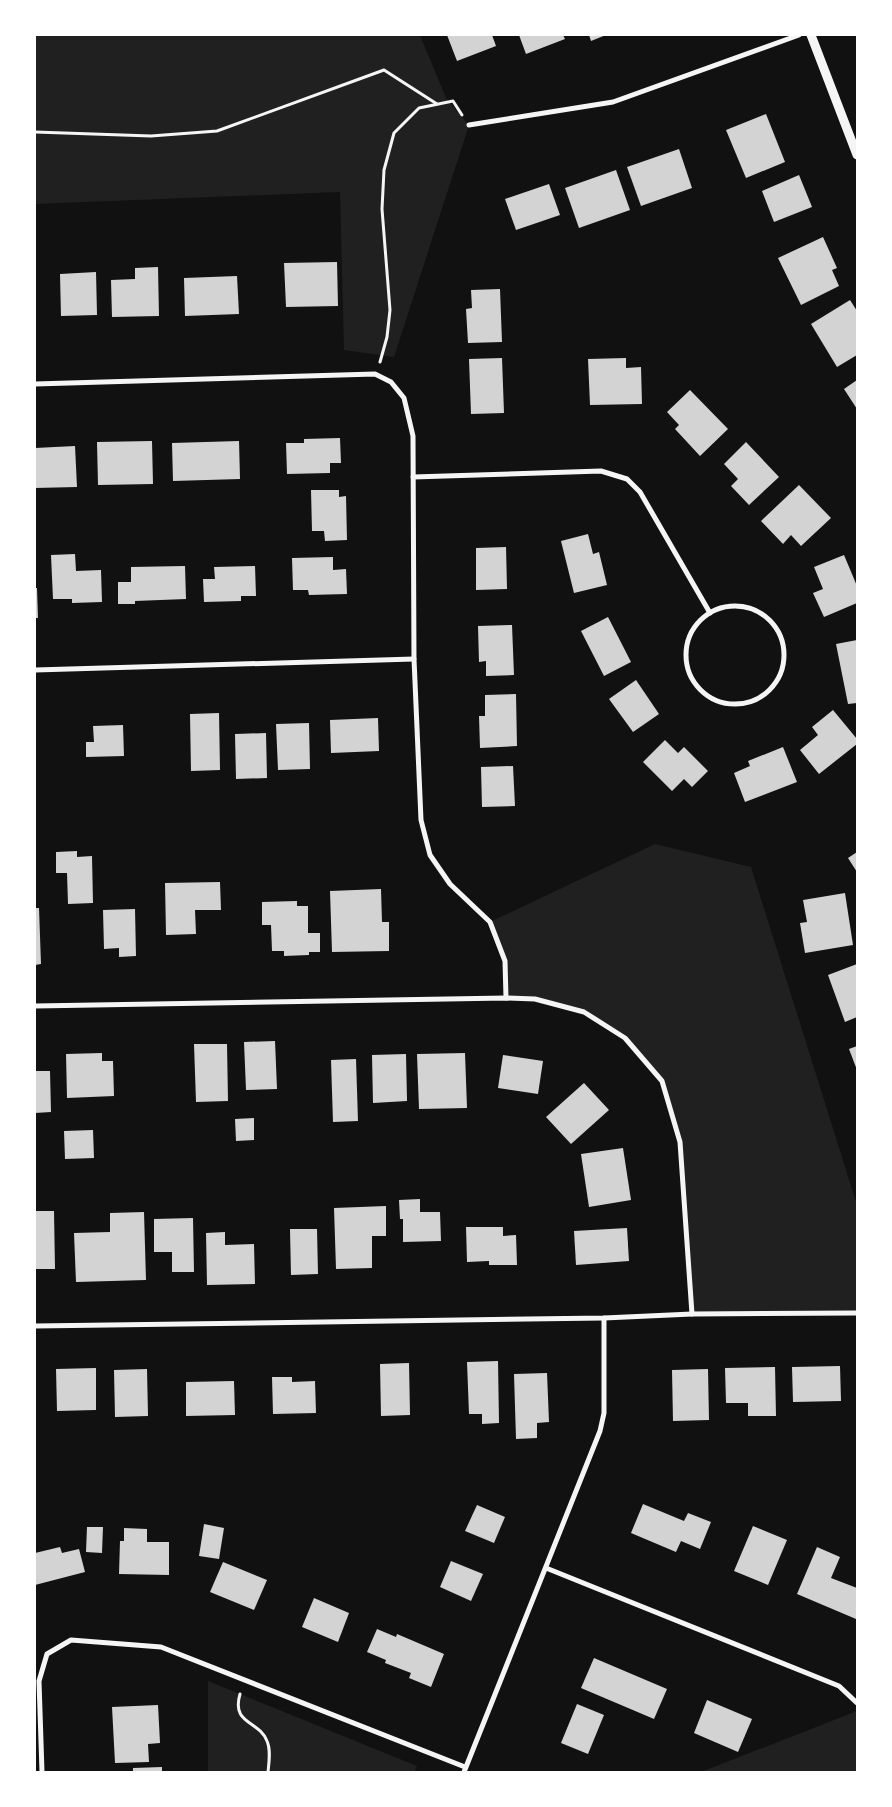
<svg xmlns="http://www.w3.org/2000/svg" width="892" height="1807" viewBox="0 0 892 1807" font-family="Cabin,sans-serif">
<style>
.green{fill:#202020}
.building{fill:#d3d3d3}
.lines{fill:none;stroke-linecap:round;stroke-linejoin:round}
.path{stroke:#f5f5f5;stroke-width:3}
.minor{stroke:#f5f5f5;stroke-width:5}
.tertiary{stroke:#f5f5f5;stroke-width:9}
</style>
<rect width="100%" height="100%" fill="#111"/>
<g class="green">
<path d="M 35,35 L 420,35 L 446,98 L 469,125 L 394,357 L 344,350 L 340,192 L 35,204 Z"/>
<path d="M 655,844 L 751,867 L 857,1205 L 857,1313 L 692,1314 L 680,1142 L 662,1081 L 625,1038 L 584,1012 L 535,999 L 506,998 L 505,961 L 490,922 Z"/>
<path d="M 208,1681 L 417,1766 L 415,1770 L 418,1772 L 208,1772 Z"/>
<path d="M 857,1711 L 857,1772 L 701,1772 Z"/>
</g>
<g class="building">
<path d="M 447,35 L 492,35 L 496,46 L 457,61 Z"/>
<path d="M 519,35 L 563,35 L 565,39 L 526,54 Z"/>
<path d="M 589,35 L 606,35 L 591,41 Z"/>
<path d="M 766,114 L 785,162 L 746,178 L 726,130 Z"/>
<path d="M 679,149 L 692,188 L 641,206 L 627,167 Z"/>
<path d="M 616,170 L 630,210 L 579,228 L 565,188 Z"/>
<path d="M 799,175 L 812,207 L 774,222 L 762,191 Z"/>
<path d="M 549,184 L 560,215 L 516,230 L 505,199 Z"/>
<path d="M 823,237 L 837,268 L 832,270 L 839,286 L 801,305 L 778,258 Z"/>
<path d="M 337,262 L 338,306 L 286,307 L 284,263 Z"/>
<path d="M 158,267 L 159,316 L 112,317 L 111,280 L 135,279 L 135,268 Z"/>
<path d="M 96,272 L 97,315 L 61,316 L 60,274 Z"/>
<path d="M 237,276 L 239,314 L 185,316 L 184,278 Z"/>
<path d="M 500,289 L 502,342 L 468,343 L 466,309 L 472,308 L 471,290 Z"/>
<path d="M 850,300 L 857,311 L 857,355 L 837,367 L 811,324 Z"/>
<path d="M 502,358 L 504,413 L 471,414 L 469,359 Z"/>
<path d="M 626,358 L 626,368 L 641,367 L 642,404 L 590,405 L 588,359 Z"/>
<path d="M 857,380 L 857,409 L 844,389 Z"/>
<path d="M 690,390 L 728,429 L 700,456 L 675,429 L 679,425 L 667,412 Z"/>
<path d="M 340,438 L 341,463 L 330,463 L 330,473 L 287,474 L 286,443 L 304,443 L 304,439 Z"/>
<path d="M 152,441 L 153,484 L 98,485 L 97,442 Z"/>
<path d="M 239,441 L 240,479 L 173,481 L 172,443 Z"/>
<path d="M 746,442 L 779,477 L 749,505 L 731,486 L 738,479 L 724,464 Z"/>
<path d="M 75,446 L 77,487 L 35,488 L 35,448 Z"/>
<path d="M 799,485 L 831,518 L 801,546 L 791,535 L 783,544 L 761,521 Z"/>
<path d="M 311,490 L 339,490 L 339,497 L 346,496 L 347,540 L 325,541 L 324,531 L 312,531 Z"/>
<path d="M 588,534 L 593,554 L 599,552 L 607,585 L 574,593 L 561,541 Z"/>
<path d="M 506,547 L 507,589 L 476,590 L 476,548 Z"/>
<path d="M 75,554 L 76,571 L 101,570 L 102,602 L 72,603 L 72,599 L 53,599 L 51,555 Z"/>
<path d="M 844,555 L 857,586 L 857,603 L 824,617 L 813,593 L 823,589 L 814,567 Z"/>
<path d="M 333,557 L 333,570 L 346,569 L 347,594 L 309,595 L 308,590 L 293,590 L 292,558 Z"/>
<path d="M 185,566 L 186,599 L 135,601 L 135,604 L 118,604 L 118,582 L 131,582 L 131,567 Z"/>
<path d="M 255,566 L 256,596 L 241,596 L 241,601 L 204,602 L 203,579 L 215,579 L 214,567 Z"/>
<path d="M 35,588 L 37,588 L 38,618 L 35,618 Z"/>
<path d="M 608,617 L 631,662 L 604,676 L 581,631 Z"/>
<path d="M 512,625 L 514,675 L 486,676 L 486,661 L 479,662 L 478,626 Z"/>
<path d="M 857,640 L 857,703 L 848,704 L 836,644 Z"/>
<path d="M 636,680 L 659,714 L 633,732 L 609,699 Z"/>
<path d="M 516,694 L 517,746 L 480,748 L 479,716 L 485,716 L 485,695 Z"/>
<path d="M 833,710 L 857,739 L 857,744 L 819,774 L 800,750 L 818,735 L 812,727 Z"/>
<path d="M 219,713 L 220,770 L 191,771 L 190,714 Z"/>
<path d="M 378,718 L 379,751 L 331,753 L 330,720 Z"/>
<path d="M 309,723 L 310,769 L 278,770 L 276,724 Z"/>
<path d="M 123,725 L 124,756 L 86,757 L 86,742 L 94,742 L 93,726 Z"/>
<path d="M 266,733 L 267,778 L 236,779 L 235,734 Z"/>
<path d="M 665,740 L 678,753 L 684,747 L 708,771 L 692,787 L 684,779 L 672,791 L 643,762 Z"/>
<path d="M 783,747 L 797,782 L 745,802 L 734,773 L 750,766 L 748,761 Z"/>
<path d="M 513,766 L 515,806 L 482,807 L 481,767 Z"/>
<path d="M 77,851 L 77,857 L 92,856 L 93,903 L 68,904 L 67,873 L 56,873 L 56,852 Z"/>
<path d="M 857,852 L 857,872 L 848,858 Z"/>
<path d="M 220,882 L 221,910 L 195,910 L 196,934 L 166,935 L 165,883 Z"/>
<path d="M 381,889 L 382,922 L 389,922 L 389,951 L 332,952 L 330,891 Z"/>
<path d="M 845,893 L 853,945 L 805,953 L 800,923 L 807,922 L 803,900 Z"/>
<path d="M 297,901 L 297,906 L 308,906 L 308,933 L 320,933 L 320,952 L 309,952 L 309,955 L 284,956 L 284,951 L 272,951 L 271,925 L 262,925 L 262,902 Z"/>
<path d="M 35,908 L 39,908 L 41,964 L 35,965 Z"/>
<path d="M 135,909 L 136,956 L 119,957 L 119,948 L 104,949 L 103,910 Z"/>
<path d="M 857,964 L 857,1017 L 845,1022 L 828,975 Z"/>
<path d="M 275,1041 L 277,1089 L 246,1090 L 244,1042 Z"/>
<path d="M 194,1044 L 227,1044 L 228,1101 L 196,1102 Z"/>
<path d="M 857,1046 L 857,1070 L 849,1049 Z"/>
<path d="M 102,1053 L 102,1061 L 113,1061 L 114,1096 L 67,1098 L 66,1054 Z"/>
<path d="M 465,1053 L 467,1108 L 419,1109 L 417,1054 Z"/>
<path d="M 406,1054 L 407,1101 L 373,1103 L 372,1055 Z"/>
<path d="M 503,1055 L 543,1061 L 538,1094 L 498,1088 Z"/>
<path d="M 356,1059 L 358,1121 L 333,1122 L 331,1060 Z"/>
<path d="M 35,1071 L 50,1071 L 51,1112 L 35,1113 Z"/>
<path d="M 584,1083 L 609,1110 L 571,1144 L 546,1117 Z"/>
<path d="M 254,1118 L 254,1140 L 236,1141 L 235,1119 Z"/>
<path d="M 93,1130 L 94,1158 L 65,1159 L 64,1131 Z"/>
<path d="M 623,1148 L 631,1200 L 589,1207 L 581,1154 Z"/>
<path d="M 420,1199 L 420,1212 L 440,1212 L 441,1241 L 403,1242 L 403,1219 L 400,1219 L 399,1200 Z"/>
<path d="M 386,1206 L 386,1236 L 372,1236 L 372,1268 L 336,1269 L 334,1208 Z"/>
<path d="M 35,1211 L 54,1211 L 55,1269 L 35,1269 Z"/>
<path d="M 144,1212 L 146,1280 L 76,1282 L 74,1233 L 110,1232 L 110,1213 Z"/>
<path d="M 193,1218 L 194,1272 L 172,1272 L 172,1252 L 154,1252 L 154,1219 Z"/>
<path d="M 466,1227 L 503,1227 L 503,1236 L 516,1235 L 517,1265 L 489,1265 L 489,1261 L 467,1262 Z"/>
<path d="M 627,1228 L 629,1261 L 576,1265 L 574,1231 Z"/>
<path d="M 290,1229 L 317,1229 L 318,1274 L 291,1275 Z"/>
<path d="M 225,1232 L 225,1245 L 254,1244 L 255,1284 L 207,1285 L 206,1233 Z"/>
<path d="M 498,1361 L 499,1423 L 482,1424 L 482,1414 L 469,1414 L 467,1362 Z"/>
<path d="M 409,1363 L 410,1415 L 381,1416 L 380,1364 Z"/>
<path d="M 840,1366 L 841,1401 L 793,1402 L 792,1367 Z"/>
<path d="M 775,1367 L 776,1416 L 748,1416 L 748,1403 L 726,1403 L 725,1368 Z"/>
<path d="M 96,1368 L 96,1410 L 57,1411 L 56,1369 Z"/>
<path d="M 147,1369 L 148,1416 L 115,1417 L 114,1370 Z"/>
<path d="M 708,1369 L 709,1420 L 673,1421 L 672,1370 Z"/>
<path d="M 547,1373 L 549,1422 L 537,1423 L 537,1438 L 516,1439 L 514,1374 Z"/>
<path d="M 272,1377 L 292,1377 L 292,1382 L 315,1381 L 316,1413 L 273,1414 Z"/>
<path d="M 234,1381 L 235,1415 L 186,1416 L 186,1382 Z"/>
<path d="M 643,1504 L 684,1521 L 688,1513 L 711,1522 L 700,1549 L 681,1541 L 676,1552 L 631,1533 Z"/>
<path d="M 477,1505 L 505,1517 L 494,1543 L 465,1531 Z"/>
<path d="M 204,1524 L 224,1528 L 219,1559 L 199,1556 Z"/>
<path d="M 753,1526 L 787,1540 L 768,1585 L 734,1571 Z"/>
<path d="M 87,1527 L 103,1527 L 102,1553 L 86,1552 Z"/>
<path d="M 124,1528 L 147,1529 L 147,1542 L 169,1542 L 169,1575 L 119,1574 L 120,1541 L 124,1541 Z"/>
<path d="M 60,1547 L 62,1553 L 79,1549 L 85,1572 L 35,1585 L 35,1553 Z"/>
<path d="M 817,1547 L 840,1557 L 831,1578 L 857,1588 L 856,1619 L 797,1594 Z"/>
<path d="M 451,1561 L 483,1574 L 471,1601 L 440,1587 Z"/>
<path d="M 223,1562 L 267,1580 L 254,1610 L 210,1592 Z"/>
<path d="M 314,1598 L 349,1613 L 338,1642 L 302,1627 Z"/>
<path d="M 377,1629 L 396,1637 L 397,1634 L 444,1654 L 431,1687 L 409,1678 L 411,1673 L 385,1663 L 386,1660 L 367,1652 Z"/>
<path d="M 594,1658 L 667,1689 L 654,1719 L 581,1688 Z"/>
<path d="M 707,1700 L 752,1719 L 738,1752 L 694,1733 Z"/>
<path d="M 577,1704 L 604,1715 L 588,1754 L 561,1743 Z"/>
<path d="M 158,1705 L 160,1743 L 148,1744 L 149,1762 L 115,1763 L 112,1707 Z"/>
<path d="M 162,1767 L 162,1772 L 133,1772 L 133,1768 Z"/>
</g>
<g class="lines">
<g class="path">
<path d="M 35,132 L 151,136 L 217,131 L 384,70 L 437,104"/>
<path d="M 380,362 L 387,337 L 390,310 L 382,209 L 384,170 L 394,133 L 419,108 L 453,101 L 462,115"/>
<path d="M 240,1694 C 231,1725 259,1720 267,1741 C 271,1750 269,1762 268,1772"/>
</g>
<g class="minor">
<path d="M 469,125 L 613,102 L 799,35"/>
<path d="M 35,384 L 375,374 L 391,382 L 404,398 L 413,436 L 414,659 L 421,820 L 430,855 L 450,884 L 490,922 L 505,961 L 506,998"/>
<path d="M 413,477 L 601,471 L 627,479 L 640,492 L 710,613"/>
<circle cx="735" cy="655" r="49"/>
<path d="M 35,670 L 414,659"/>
<path d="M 35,1006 L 506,998 L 535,999 L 584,1012 L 625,1038 L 662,1081 L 680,1142 L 692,1314"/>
<path d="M 35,1326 L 604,1318 L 692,1314 L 857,1313"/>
<path d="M 546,1568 L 839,1686 L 857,1703"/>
<path d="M 42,1772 L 39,1681 L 47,1654 L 71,1640 L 161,1647 L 465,1767"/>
<path d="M 464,1772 L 600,1431 L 604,1413 L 604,1318"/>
</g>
<path class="tertiary" d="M 811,35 L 857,155"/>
</g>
<rect width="892" height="1807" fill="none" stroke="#ffffff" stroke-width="72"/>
</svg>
